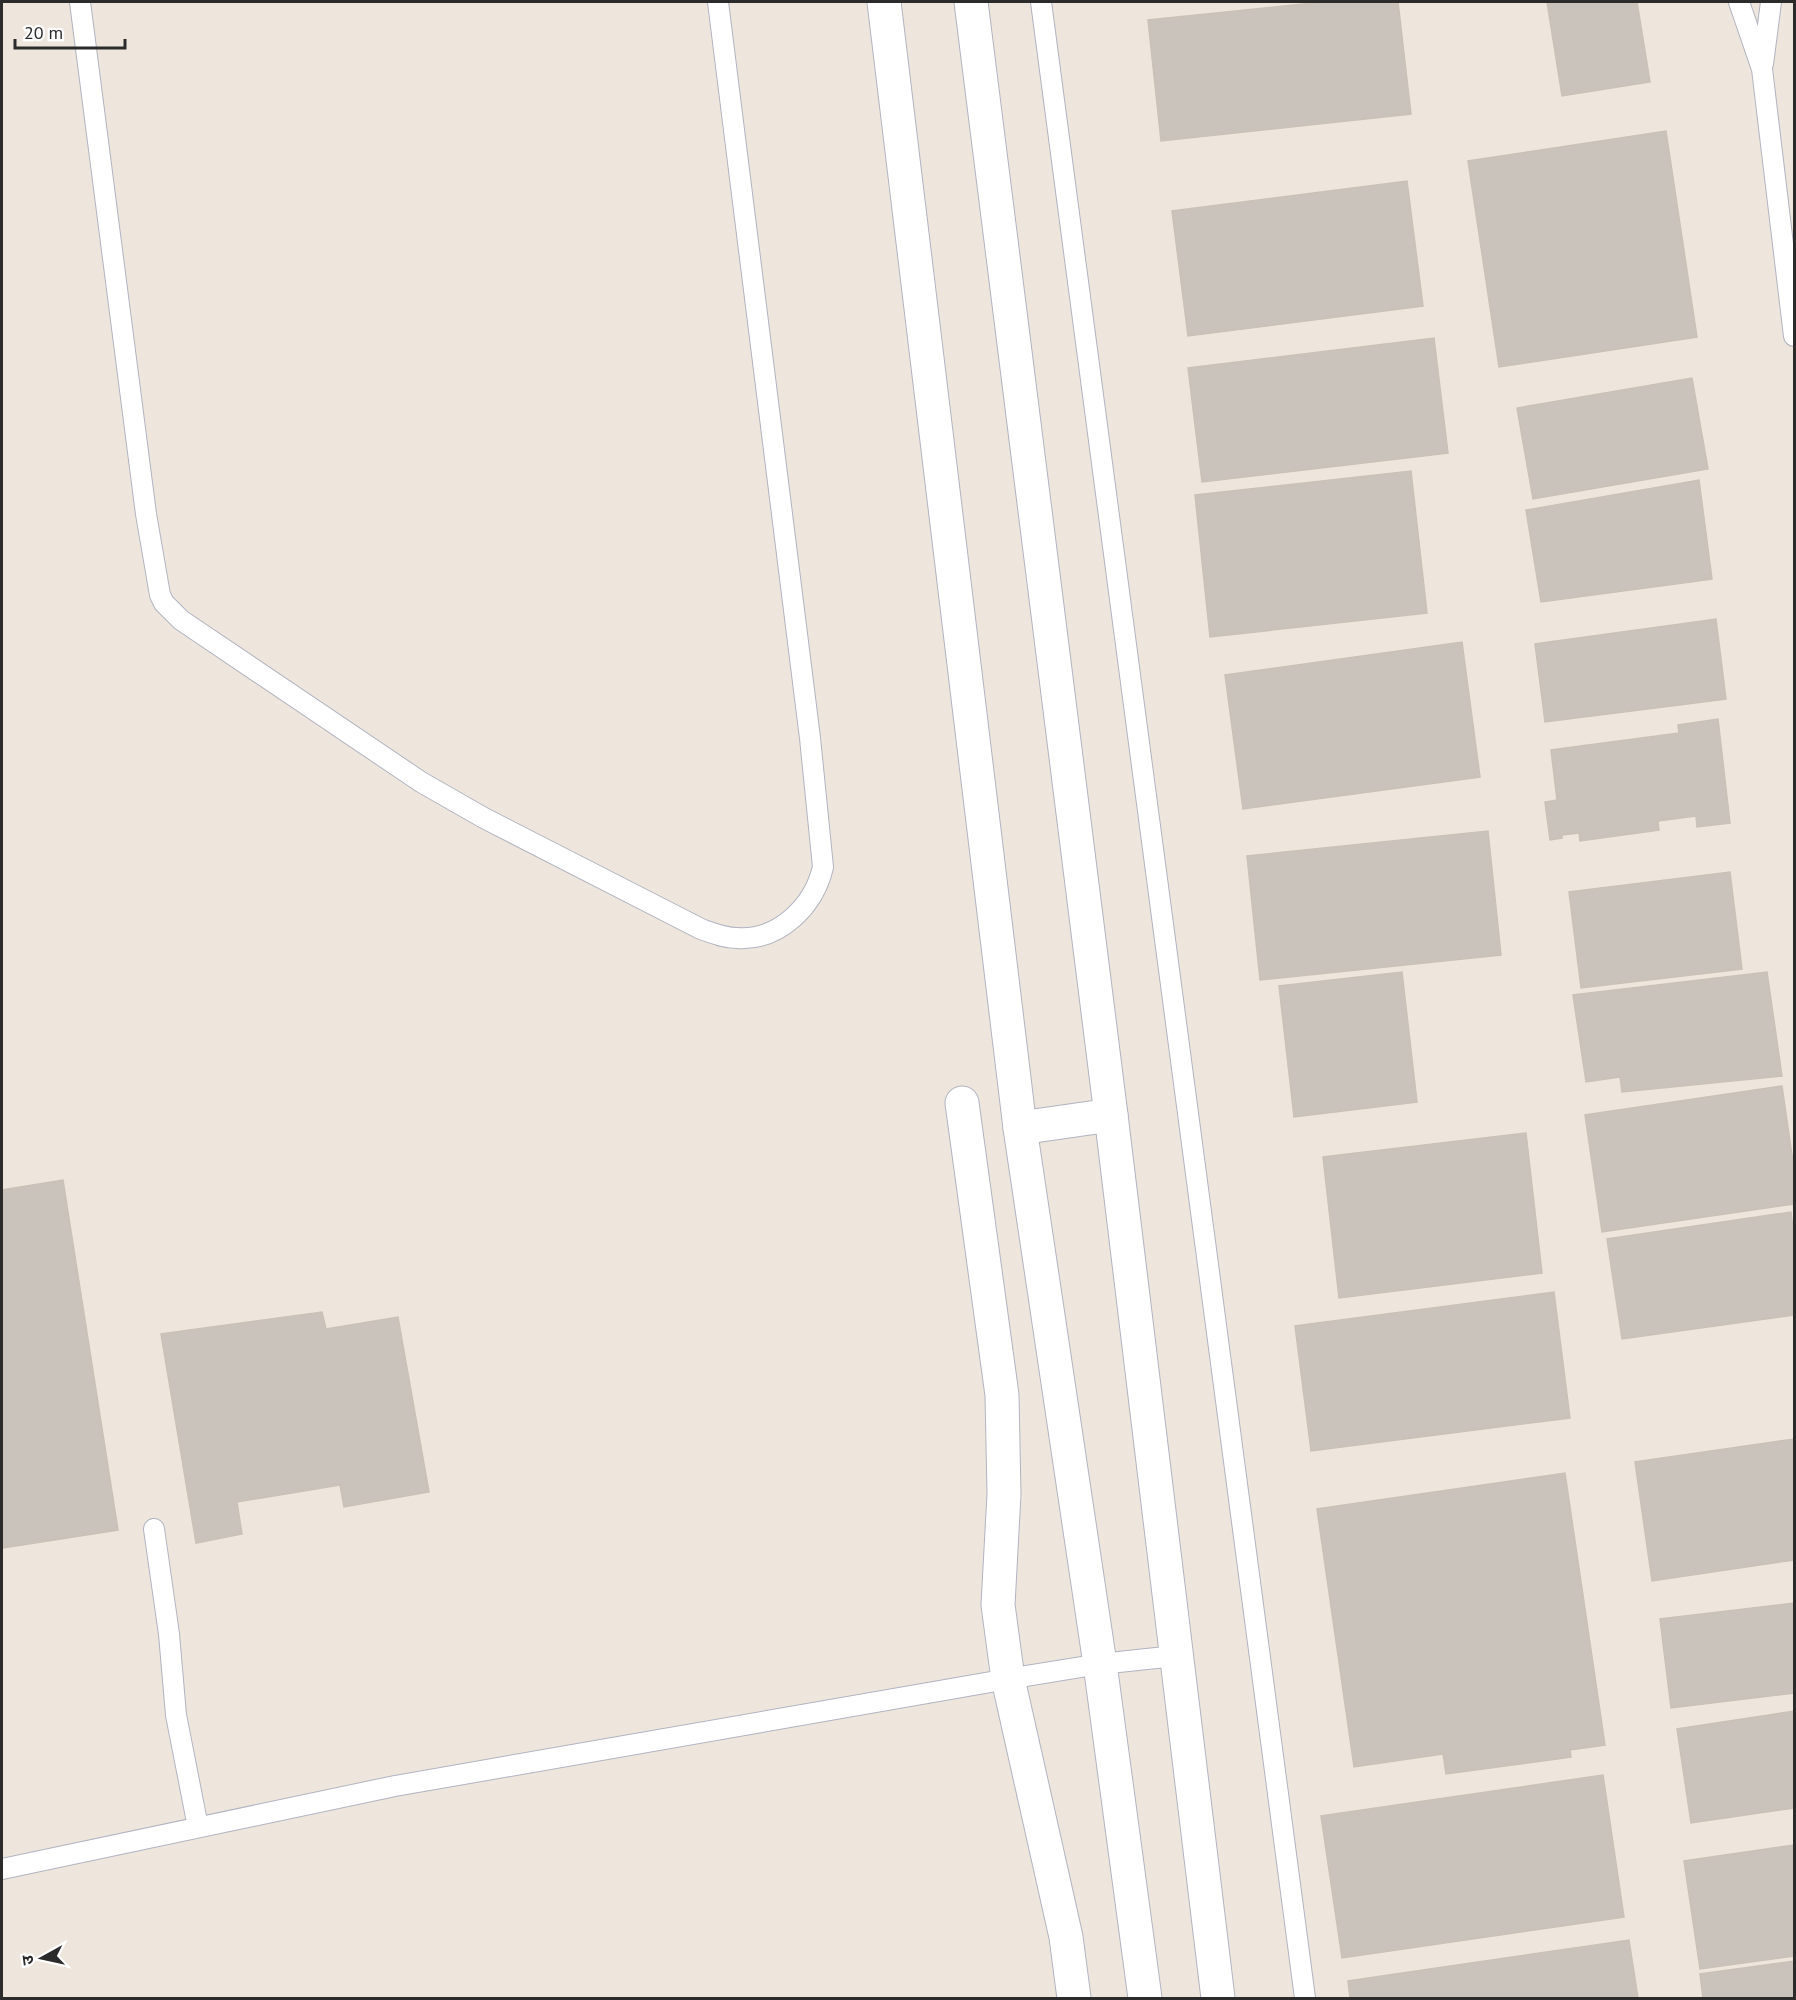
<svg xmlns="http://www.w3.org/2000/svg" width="1796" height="2000" viewBox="0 0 1796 2000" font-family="'PT Sans','Noto Sans Devanagari',sans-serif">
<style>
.building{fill:#c9c3bc;stroke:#cac2b6;stroke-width:1.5}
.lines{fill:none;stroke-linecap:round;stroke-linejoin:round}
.service-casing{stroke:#b1b4c0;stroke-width:22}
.minor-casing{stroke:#b1b4c0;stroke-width:35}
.secondary-casing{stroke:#b1b4c0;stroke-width:35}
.service{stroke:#fff;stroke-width:20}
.minor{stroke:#fff;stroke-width:33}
.secondary{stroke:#fff;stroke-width:33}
</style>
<rect width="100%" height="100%" fill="#eee6dd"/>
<g class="building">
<path d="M 1322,2 L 1398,2 L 1411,114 L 1161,141 L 1148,20 Z"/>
<path d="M 1547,2 L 1637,2 L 1650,82 L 1562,96 Z"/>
<path d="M 1666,131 L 1697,337 L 1499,367 L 1468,161 Z"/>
<path d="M 1407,181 L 1423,306 L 1188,336 L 1172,211 Z"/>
<path d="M 1434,338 L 1448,453 L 1202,482 L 1188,368 Z"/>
<path d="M 1692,378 L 1708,469 L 1533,499 L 1517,408 Z"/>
<path d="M 1411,471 L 1427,613 L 1210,637 L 1195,495 Z"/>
<path d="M 1699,480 L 1712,579 L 1541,602 L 1526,510 Z"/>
<path d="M 1716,619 L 1726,699 L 1545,722 L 1535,644 Z"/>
<path d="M 1462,642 L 1480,777 L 1243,809 L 1225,675 Z"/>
<path d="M 1718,719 L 1730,823 L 1697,827 L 1696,816 L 1658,821 L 1659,830 L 1580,841 L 1579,833 L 1562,835 L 1562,838 L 1550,840 L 1545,802 L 1557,800 L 1551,750 L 1679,733 L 1678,725 Z"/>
<path d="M 1488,831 L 1501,955 L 1260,980 L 1247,856 Z"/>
<path d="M 1730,872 L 1742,969 L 1581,988 L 1569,892 Z"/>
<path d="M 1402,972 L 1417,1102 L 1294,1117 L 1279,986 Z"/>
<path d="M 1767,972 L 1782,1076 L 1622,1092 L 1620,1077 L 1586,1082 L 1573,995 Z"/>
<path d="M 1782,1086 L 1794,1169 L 1794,1204 L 1602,1232 L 1585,1115 Z"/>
<path d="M 1526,1133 L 1542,1273 L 1339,1298 L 1323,1157 Z"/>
<path d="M 63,1180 L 118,1530 L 2,1548 L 2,1190 Z"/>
<path d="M 1791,1212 L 1794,1237 L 1794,1315 L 1622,1339 L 1607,1239 Z"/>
<path d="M 1554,1292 L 1570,1418 L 1311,1451 L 1295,1326 Z"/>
<path d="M 322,1312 L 326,1329 L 398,1317 L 429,1492 L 344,1507 L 340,1485 L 237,1502 L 242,1534 L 196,1543 L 161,1334 Z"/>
<path d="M 1794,1439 L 1794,1560 L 1652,1581 L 1635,1462 Z"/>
<path d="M 1565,1473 L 1605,1745 L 1570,1750 L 1571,1757 L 1446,1774 L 1443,1754 L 1354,1767 L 1317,1509 Z"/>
<path d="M 1794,1603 L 1794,1693 L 1671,1708 L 1660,1619 Z"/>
<path d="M 1794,1711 L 1794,1808 L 1691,1823 L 1677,1729 Z"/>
<path d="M 1603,1775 L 1624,1917 L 1342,1958 L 1321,1816 Z"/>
<path d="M 1794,1845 L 1794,1956 L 1700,1969 L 1684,1861 Z"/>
<path d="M 1629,1940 L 1638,1998 L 1350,1998 L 1348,1981 Z"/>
<path d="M 1794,1961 L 1794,1998 L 1703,1998 L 1700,1974 Z"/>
</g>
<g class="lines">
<defs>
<g id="service">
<path d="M 80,2 L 146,514 L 160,595 L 164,603 L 181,620 L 421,782 L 484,818 L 701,929 C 712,933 724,938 737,938 C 779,941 814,906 823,867 L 810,738 L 718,2"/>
<path d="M 1041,2 L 1305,1998"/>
<path d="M 1739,2 L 1762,69 L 1794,336"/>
<path d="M 1763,64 L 1771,2"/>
<path d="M 154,1529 L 169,1634 L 176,1715 L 198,1827"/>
<path d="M 2,1869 L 395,1786 L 1008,1679 L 1100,1664 L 1175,1656"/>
</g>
<path id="minor" d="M 962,1103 L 1002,1395 L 1004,1494 L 998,1605 L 1008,1679 L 1066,1937 L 1074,1998"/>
<g id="secondary">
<path d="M 884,2 L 1020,1128 L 1100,1664 L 1145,1998"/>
<path d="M 971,2 L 1111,1115 L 1218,1998"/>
<path d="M 1020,1128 L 1111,1115"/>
</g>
</defs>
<use href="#service" class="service-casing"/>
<use href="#minor" class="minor-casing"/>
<use href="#secondary" class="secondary-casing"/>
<use href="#service" class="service"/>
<use href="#minor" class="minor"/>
<use href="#secondary" class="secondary"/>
</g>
<rect width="1796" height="2000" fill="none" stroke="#2b2b2b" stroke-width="6"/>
<g transform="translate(42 1958) rotate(262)" stroke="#ffffff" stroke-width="4.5" paint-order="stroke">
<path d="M0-4.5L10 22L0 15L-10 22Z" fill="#2b2b2b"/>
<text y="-9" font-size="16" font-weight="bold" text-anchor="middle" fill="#2b2b2b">उ</text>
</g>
<path d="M15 39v9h110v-9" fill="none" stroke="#2b2b2b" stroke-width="3"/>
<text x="24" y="39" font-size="18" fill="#2b2b2b" stroke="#ffffff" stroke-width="4.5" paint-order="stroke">20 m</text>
</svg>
